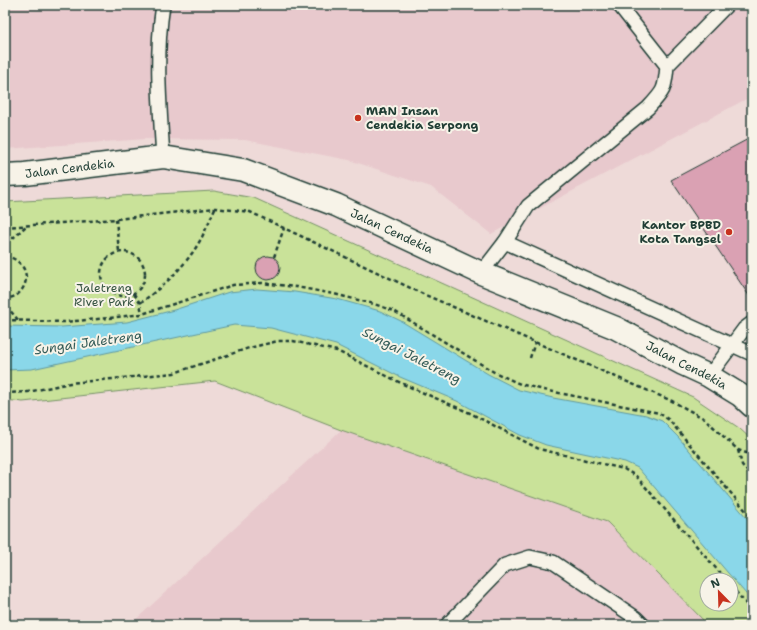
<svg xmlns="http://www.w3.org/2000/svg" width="757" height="630" viewBox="0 0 757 630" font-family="'Shantell Sans',sans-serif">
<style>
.built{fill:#e8c9cd}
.green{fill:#c9e299;stroke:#749066;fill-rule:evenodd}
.water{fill:#8ad7e9;stroke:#5f99a1}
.building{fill:#daa1b3;stroke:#1f3d34}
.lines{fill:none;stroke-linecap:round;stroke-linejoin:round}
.service-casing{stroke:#1f3d34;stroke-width:16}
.minor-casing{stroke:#1f3d34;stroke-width:25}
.path{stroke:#1f3d34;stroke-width:2.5;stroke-dasharray:4 3;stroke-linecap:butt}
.service{stroke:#f7f3e8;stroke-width:13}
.minor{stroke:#f7f3e8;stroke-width:22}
.poi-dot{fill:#c8321e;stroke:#f7f3e8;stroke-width:1.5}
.labels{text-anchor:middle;stroke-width:4;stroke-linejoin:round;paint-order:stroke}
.poi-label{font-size:12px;font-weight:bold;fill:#1f3d34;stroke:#f7f3e8;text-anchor:start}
.street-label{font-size:12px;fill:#1f3d34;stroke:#f7f3e8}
.park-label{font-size:12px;fill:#385643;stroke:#f7f3e8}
.water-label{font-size:13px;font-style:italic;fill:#345c58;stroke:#f7f3e8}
</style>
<rect width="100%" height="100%" fill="#eedad8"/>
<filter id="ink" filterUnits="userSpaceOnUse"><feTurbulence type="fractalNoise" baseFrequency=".025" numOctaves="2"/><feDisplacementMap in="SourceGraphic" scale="8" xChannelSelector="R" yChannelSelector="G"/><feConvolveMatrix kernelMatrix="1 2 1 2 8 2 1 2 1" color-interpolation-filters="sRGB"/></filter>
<g filter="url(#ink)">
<g class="built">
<path d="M 5,5 L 752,5 L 752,96 L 491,234 L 431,187 L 349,160 L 245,140 L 146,139 L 5,149 Z"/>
<path d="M 341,430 L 607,522 L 708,625 L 130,625 Z"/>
</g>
<path class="green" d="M 214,191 L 254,198 L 693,397 L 739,428 L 752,440 L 752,625 L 708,625 L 607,522 L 341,430 L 215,381 L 23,402 L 5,400 L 5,202 ZM 707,580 L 731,580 L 731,604 L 707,604 Z"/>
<path class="water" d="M 257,289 L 295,292 L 337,299 L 380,311 L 401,321 L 488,374 L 519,390 L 553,398 L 646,415 L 662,421 L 678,437 L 752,524 L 752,601 L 638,468 L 625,462 L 546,445 L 520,435 L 457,401 L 400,377 L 336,345 L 271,328 L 234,325 L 32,369 L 5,370 L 5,326 L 62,327 L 127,322 L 174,310 L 229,292 Z"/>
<g class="building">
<path d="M 752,137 L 752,300 L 671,180 Z"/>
<circle cx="268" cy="268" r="12"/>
</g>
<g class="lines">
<defs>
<g id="service">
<path d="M 163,5 C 155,55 160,107 163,157"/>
<path d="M 619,5 L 667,66"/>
<path d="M 505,242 L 752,354"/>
<path d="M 481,273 L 505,242 L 528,206 L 648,108 C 664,91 665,90 667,66 L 727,5"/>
<path d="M 709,376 L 744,329 L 752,323"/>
<path d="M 447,625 L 505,565 L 530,557 L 553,562 L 636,618 L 643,625"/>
</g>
<g id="minor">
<path id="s1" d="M 5,175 L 25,174 L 163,157 L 243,170 L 336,205 L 481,273 L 616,328 L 683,364 L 709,376 L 740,395 L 752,406"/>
</g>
</defs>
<use href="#service" class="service-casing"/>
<use href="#minor" class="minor-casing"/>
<g class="path">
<path d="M 116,219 L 119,252"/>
<path d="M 5,227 L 116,219 L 215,208 L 250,212 L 423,294 L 672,401 L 705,419 L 738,450 L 752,455"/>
<path d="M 5,239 L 13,238 L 26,226"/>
<circle cx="123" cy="274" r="22"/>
<path d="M 5,256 C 25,259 34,281 17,295 C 14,297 9,298 5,299"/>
<path d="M 274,257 L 284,228"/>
<path d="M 134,294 L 140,303 L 142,314"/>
<path d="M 5,299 L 8,308 L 19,321"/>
<path d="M 140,303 C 164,286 188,264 202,237 C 207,227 211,217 215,208"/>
<path d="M 5,320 L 64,322 L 109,318 L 142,314 L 233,285 L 262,283 L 296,287 L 334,294 L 374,304 L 394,311 L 494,372 L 520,384 L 544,390 L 659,413 L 669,420 L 752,518"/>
<path d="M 530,358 L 535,342"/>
<path d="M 5,393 L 28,392 L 70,383 L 174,373 L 249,348 L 278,341 L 293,341 L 337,351 L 403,384 L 470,413 L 539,449 L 624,469 L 636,476 L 726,580"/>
<path d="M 738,450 L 742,465 L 752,477"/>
<path d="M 731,586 L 752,611"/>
</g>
<use href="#service" class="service"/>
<use href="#minor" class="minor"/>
</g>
</g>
<g class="poi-dot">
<circle cx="358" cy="118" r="4"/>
<circle cx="729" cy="232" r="4"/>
</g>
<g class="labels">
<g class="poi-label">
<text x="366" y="115">MAN Insan<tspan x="366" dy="14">Cendekia Serpong</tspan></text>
<text x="721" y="229" text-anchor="end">Kantor BPBD<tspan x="721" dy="14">Kota Tangsel</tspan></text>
</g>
<g class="street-label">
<text dy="4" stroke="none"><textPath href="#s1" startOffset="65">Jalan Cendekia</textPath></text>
<text dy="4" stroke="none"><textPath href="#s1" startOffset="401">Jalan Cendekia</textPath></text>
<text dy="4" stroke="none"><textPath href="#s1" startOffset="725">Jalan Cendekia</textPath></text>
</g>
<g class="park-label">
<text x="104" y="292">Jaletreng<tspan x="104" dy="14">River Park</tspan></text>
</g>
<g class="water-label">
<text transform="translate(88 342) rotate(-8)" y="5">Sungai Jaletreng</text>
<text transform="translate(412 355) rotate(27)" y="5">Sungai Jaletreng</text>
</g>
</g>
<rect width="757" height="630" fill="none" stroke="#f7f3e8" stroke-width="20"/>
<rect x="10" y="10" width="737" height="610" fill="none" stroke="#1f3d34" stroke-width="1.5" filter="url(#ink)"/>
<g transform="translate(719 592) rotate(337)"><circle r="19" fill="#f7f3e8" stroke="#a1aaa0"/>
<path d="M0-3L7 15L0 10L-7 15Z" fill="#c8321e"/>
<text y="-6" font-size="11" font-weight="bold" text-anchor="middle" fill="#1f3d34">N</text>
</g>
</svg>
